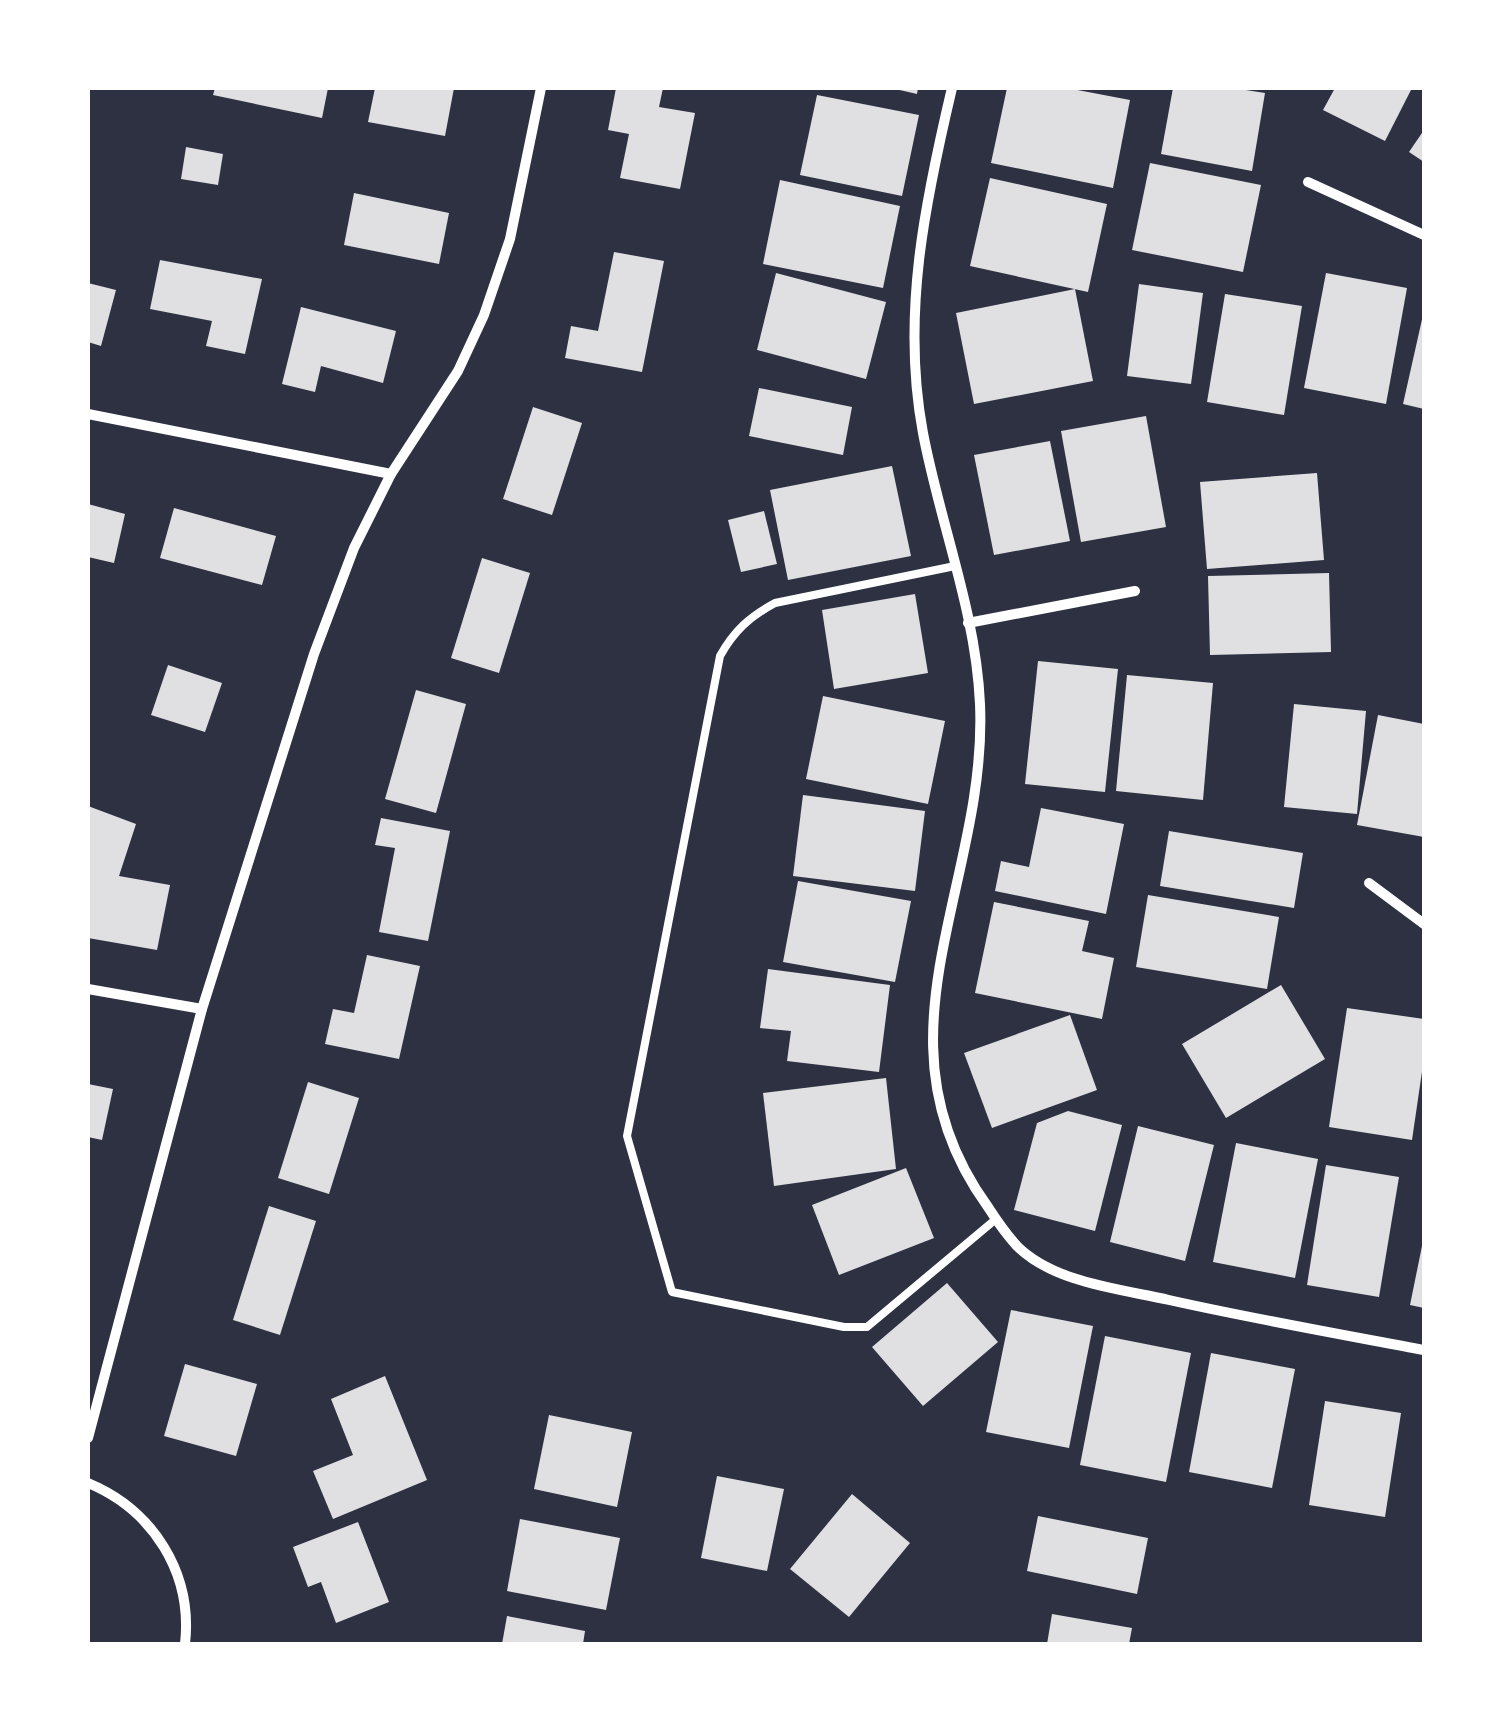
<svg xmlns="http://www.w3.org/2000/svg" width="1512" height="1732" viewBox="0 0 1512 1732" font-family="'Source Sans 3',sans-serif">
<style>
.building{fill:#e0e0e3}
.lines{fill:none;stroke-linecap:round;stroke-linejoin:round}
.service{stroke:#fff;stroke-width:8}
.minor{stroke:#fff;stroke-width:10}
</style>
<rect width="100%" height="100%" fill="#2d3142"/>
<g class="building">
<path d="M 215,88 L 328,88 L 322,118 L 213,95 Z"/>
<path d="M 375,88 L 454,88 L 445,136 L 368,122 Z"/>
<path d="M 616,88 L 663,88 L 659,107 L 695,113 L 680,189 L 620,178 L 629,134 L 608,130 Z"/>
<path d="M 891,88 L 918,88 L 917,94 Z"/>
<path d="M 1007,88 L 1067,88 L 1130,100 L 1113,188 L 991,163 Z"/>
<path d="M 1173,88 L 1233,88 L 1265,93 L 1252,171 L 1161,154 Z"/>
<path d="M 1335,88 L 1412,88 L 1385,141 L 1323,110 Z"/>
<path d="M 817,95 L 919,115 L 902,196 L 800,175 Z"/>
<path d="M 1424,130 L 1424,162 L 1409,152 Z"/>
<path d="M 186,147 L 223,154 L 218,185 L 181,179 Z"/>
<path d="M 1150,163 L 1261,185 L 1243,272 L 1132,250 Z"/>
<path d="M 990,178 L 1107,204 L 1088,292 L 970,266 Z"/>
<path d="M 780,180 L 900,206 L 883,288 L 763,264 Z"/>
<path d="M 354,193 L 449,213 L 439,264 L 344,245 Z"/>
<path d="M 614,252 L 664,261 L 642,372 L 565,358 L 571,326 L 598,331 Z"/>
<path d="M 160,260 L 262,279 L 245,354 L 206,346 L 212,321 L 150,309 Z"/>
<path d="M 776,273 L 886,302 L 866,379 L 757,350 Z"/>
<path d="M 1326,273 L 1407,288 L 1386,404 L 1304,388 Z"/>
<path d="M 88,283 L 116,290 L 101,346 L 88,342 Z"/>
<path d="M 1139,284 L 1203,293 L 1191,384 L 1127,376 Z"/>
<path d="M 1075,289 L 1093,381 L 974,404 L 956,313 Z"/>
<path d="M 1225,294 L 1302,306 L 1284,415 L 1207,402 Z"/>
<path d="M 301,307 L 396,331 L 383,383 L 321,366 L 315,392 L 282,384 Z"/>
<path d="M 1423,315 L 1424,315 L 1424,409 L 1403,404 Z"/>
<path d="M 759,388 L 852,407 L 843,455 L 749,436 Z"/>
<path d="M 533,407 L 582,423 L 552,515 L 503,499 Z"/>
<path d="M 1146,416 L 1166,527 L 1081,542 L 1061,431 Z"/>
<path d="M 1050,441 L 1070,541 L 994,555 L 974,455 Z"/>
<path d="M 892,466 L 911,556 L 788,580 L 770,490 Z"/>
<path d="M 1317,473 L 1324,560 L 1207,569 L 1200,482 Z"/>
<path d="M 88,504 L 125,514 L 114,563 L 88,557 Z"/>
<path d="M 174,508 L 276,536 L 262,585 L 160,558 Z"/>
<path d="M 764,511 L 777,564 L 741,572 L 728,520 Z"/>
<path d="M 482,558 L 530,573 L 499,673 L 451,658 Z"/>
<path d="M 1329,573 L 1331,652 L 1210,655 L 1208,576 Z"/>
<path d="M 915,594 L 928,673 L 834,689 L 822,610 Z"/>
<path d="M 1038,661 L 1118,669 L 1105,792 L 1025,784 Z"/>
<path d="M 168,665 L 222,683 L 205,732 L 151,715 Z"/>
<path d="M 1127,675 L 1213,683 L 1203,800 L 1116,791 Z"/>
<path d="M 416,690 L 466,704 L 436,813 L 385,799 Z"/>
<path d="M 823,696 L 945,721 L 928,804 L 806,779 Z"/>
<path d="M 1294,704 L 1366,711 L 1357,814 L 1284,807 Z"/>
<path d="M 1378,715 L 1424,724 L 1424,837 L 1357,825 Z"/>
<path d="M 803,795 L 925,811 L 915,891 L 793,876 Z"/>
<path d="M 88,806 L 136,824 L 119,876 L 170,885 L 157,950 L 88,938 Z"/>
<path d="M 1041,808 L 1124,824 L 1106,914 L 995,891 L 1001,861 L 1029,867 Z"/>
<path d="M 381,818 L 450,831 L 428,941 L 379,932 L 395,848 L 375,845 Z"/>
<path d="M 1169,831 L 1303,853 L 1294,908 L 1160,886 Z"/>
<path d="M 798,881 L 911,901 L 895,982 L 783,962 Z"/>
<path d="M 1148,895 L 1279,917 L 1267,989 L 1136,967 Z"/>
<path d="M 994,902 L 1089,921 L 1082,951 L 1114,958 L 1102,1019 L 975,993 Z"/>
<path d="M 367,955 L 420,966 L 399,1059 L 325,1044 L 333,1009 L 354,1013 Z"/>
<path d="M 768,969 L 890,985 L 879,1072 L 787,1061 L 791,1031 L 760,1028 Z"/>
<path d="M 1281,985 L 1325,1059 L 1226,1118 L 1182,1044 Z"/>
<path d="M 1347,1008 L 1424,1019 L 1424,1058 L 1412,1140 L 1329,1127 Z"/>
<path d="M 1070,1015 L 1097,1090 L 992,1128 L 964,1053 Z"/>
<path d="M 886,1078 L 896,1169 L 774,1186 L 763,1093 Z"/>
<path d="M 308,1082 L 359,1098 L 329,1194 L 278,1178 Z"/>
<path d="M 88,1084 L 113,1089 L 102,1140 L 88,1137 Z"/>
<path d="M 1068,1111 L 1122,1125 L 1095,1231 L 1014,1210 L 1037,1123 Z"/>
<path d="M 1138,1126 L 1214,1145 L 1185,1261 L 1110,1242 Z"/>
<path d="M 1236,1143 L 1318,1159 L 1295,1278 L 1213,1262 Z"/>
<path d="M 1326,1165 L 1399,1177 L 1379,1297 L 1307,1285 Z"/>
<path d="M 906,1168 L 934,1238 L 839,1275 L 812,1205 Z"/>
<path d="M 269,1206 L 316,1221 L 280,1335 L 233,1320 Z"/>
<path d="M 1423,1241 L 1424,1241 L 1424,1308 L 1410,1305 Z"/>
<path d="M 947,1283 L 998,1342 L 923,1406 L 872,1347 Z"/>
<path d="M 1011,1310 L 1093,1326 L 1069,1448 L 986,1432 Z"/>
<path d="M 1105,1336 L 1191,1353 L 1166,1482 L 1080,1465 Z"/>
<path d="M 1211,1353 L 1295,1369 L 1272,1488 L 1189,1472 Z"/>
<path d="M 185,1364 L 257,1384 L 236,1456 L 164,1436 Z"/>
<path d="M 385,1376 L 427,1480 L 333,1519 L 313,1471 L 353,1455 L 331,1399 Z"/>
<path d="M 1325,1401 L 1401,1413 L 1385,1517 L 1309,1505 Z"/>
<path d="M 549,1415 L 632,1432 L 617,1507 L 534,1489 Z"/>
<path d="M 717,1476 L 784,1489 L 767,1571 L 701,1558 Z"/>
<path d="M 852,1494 L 910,1543 L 849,1617 L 790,1569 Z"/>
<path d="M 1038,1516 L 1148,1538 L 1137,1594 L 1027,1571 Z"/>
<path d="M 520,1519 L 620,1538 L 606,1610 L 507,1591 Z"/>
<path d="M 358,1522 L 389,1602 L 336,1623 L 321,1582 L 308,1587 L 293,1547 Z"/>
<path d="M 1052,1614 L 1132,1628 L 1129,1644 L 1047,1644 Z"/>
<path d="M 507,1616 L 585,1631 L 583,1644 L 502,1644 Z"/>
</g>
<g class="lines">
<path class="service" d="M 955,566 L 775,603 C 749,617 734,631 720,656 L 627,1136 L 672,1292 L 844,1327 L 867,1327 L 996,1219"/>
<g class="minor">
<path d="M 952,88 C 925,202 901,316 923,433 C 940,523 976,612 980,704 C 988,884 865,1038 988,1207 C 997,1221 1006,1234 1017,1246 C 1054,1283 1121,1289 1169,1300 C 1254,1319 1339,1334 1424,1350"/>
<path d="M 1308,182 L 1424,235"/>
<path d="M 88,414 L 391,474"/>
<path d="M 968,623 L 1135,591"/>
<path d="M 1369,883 L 1424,924"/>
<path d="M 88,989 L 202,1009"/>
<path d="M 88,1438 L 202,1009 L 314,654 L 354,548 L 391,474 L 458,371 L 484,315 L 510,239 L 541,88"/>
<path d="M 88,1483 C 153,1510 193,1573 185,1644"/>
</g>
</g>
<rect width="1512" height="1732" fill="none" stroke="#ffffff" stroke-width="180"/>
</svg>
